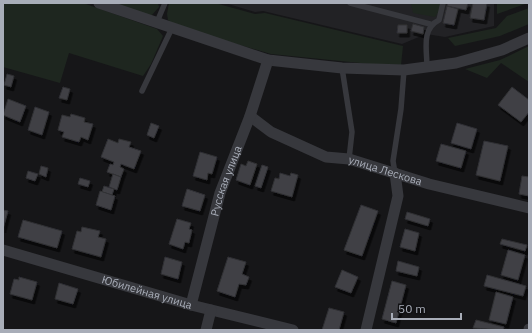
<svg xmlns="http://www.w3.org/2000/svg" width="532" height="333" viewBox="0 0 532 333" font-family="'IBM Plex Sans',sans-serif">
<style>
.built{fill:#222225}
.green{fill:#1e261f}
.building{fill:#404145;stroke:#303034;filter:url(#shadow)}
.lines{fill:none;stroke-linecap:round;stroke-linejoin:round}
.lane{stroke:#37383d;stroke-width:5.5}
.street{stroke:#37383d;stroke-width:11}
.labels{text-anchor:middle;stroke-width:3;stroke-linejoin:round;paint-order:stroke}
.street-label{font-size:11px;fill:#a8adb8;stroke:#111113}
</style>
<defs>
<filter id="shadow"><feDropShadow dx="2.5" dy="4" stdDeviation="0" flood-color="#0009"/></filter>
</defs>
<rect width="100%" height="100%" fill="#161618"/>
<path class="built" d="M 225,3 L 494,3 L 494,26 L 445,37 L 426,34 L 402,44 L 263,11 L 255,12 Z"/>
<g class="green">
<path d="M 3,3 L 83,3 L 157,29 L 163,36 L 151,64 L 143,76 L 69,53 L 60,83 L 3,67 Z"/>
<path d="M 111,3 L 158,3 L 159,7 L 151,16 Z"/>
<path d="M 169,3 L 215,3 L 255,14 L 265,13 L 403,46 L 401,65 L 370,64 L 271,54 L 175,26 L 168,20 L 167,14 Z"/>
<path d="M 411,3 L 440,3 L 440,10 L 435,17 L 413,13 Z"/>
<path d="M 497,3 L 528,3 L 497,14 Z"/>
<path d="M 529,8 L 529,24 L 500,36 L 455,46 L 448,38 L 496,28 L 507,16 Z"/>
<path d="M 529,46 L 529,82 L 501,63 L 487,78 L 465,69 L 500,60 Z"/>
</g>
<g class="building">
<path d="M 448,3 L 468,3 L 466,10 L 447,6 Z"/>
<path d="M 473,3 L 487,3 L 484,20 L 470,18 Z"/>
<path d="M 447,6 L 458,9 L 454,25 L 443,23 Z"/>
<path d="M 413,24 L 424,27 L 423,34 L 411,31 Z"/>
<path d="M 398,25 L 407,25 L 407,33 L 397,33 Z"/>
<path d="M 7,74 L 14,76 L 11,87 L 4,85 Z"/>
<path d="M 63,87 L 70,89 L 67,100 L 59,98 Z"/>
<path d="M 512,87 L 529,100 L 529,112 L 521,122 L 498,105 Z"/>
<path d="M 8,99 L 26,106 L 20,122 L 3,115 Z"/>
<path d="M 35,107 L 49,112 L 42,135 L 28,130 Z"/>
<path d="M 71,114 L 85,118 L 84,122 L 93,124 L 88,140 L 81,137 L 79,142 L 62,137 L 64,132 L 58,130 L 62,115 L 70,117 Z"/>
<path d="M 151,123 L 159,126 L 154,138 L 147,135 Z"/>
<path d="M 457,123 L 477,129 L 471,149 L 451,143 Z"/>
<path d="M 108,139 L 118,143 L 119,139 L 131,142 L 129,147 L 141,151 L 134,169 L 121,164 L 120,167 L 124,169 L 121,177 L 107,172 L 110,164 L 113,165 L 114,162 L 101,157 Z"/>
<path d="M 484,141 L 508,146 L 500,181 L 476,175 Z"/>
<path d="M 441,144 L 466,151 L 461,168 L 436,161 Z"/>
<path d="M 200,152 L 217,157 L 212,174 L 208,173 L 207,180 L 193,176 Z"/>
<path d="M 248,161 L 257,164 L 250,185 L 236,180 L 241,164 L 246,166 Z"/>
<path d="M 262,165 L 268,167 L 261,188 L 255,186 Z"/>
<path d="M 41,166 L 48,168 L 46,177 L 39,174 Z"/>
<path d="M 28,171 L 38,174 L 35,181 L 26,178 Z"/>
<path d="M 280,173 L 290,176 L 291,173 L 298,175 L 292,197 L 271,191 L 275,178 L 279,179 Z"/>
<path d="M 113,174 L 121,177 L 117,190 L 109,187 Z"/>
<path d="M 522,176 L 529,177 L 529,196 L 519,194 Z"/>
<path d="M 80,178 L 90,181 L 88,187 L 78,184 Z"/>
<path d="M 104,186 L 114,189 L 112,195 L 102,192 Z"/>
<path d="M 187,189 L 205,195 L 200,211 L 182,206 Z"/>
<path d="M 100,191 L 115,196 L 111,210 L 96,205 Z"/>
<path d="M 361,205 L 378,211 L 362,256 L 344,250 Z"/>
<path d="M 3,210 L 8,211 L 3,229 Z"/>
<path d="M 407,212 L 430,219 L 428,226 L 405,219 Z"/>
<path d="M 177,219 L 191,223 L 189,229 L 192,230 L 189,243 L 185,242 L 183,249 L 169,244 Z"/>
<path d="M 23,220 L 62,231 L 57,248 L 18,237 Z"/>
<path d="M 82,227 L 100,231 L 98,237 L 106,239 L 101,257 L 72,249 L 77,231 L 81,232 Z"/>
<path d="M 405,229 L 419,233 L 415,251 L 400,247 Z"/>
<path d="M 502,239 L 527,245 L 525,251 L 500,244 Z"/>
<path d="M 508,250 L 525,255 L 518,280 L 501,275 Z"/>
<path d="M 165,257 L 182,262 L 178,279 L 161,274 Z"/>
<path d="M 228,257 L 246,262 L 242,274 L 249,277 L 246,285 L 239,284 L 235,297 L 217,291 Z"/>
<path d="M 398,261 L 419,267 L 417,276 L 396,271 Z"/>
<path d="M 342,270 L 358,277 L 351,293 L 335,287 Z"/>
<path d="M 487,275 L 526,286 L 523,296 L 484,286 Z"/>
<path d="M 19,277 L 37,282 L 32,300 L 10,294 L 14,279 L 19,280 Z"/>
<path d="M 392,281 L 406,285 L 396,323 L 382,319 Z"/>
<path d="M 59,283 L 78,289 L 73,304 L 55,299 Z"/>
<path d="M 496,292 L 513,297 L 506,324 L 489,320 Z"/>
<path d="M 329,308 L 344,312 L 339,330 L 322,330 Z"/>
<path d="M 476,320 L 504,327 L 503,330 L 473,328 Z"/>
</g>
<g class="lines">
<g class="lane">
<path d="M 350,3 L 430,24"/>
<path d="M 157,22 L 165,3"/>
<path d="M 427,67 C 427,50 421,29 439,20 L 443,3"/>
<path d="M 342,68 L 352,132 L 349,159"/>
<path d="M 142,91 L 172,28"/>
<path d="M 395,173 L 393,161 L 401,109 L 404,70"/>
</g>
<g class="street">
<path d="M 99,3 L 268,60 L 342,68 L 404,70 L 456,63 L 502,50 L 529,38"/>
<path id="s1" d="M 250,116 L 271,132 L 326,157 L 349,159 L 429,184 L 529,208"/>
<path id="s2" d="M 3,250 L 191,305 L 293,330"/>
<path id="s3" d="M 191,305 L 220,193 L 250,116 L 268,60"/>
<path d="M 206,330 L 211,310"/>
<path d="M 366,330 L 398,196 L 395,173"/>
<path d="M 529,330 L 529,329"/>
</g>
</g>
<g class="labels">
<g class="street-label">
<text dy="4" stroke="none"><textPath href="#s1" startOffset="148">улица Лескова</textPath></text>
<text dy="4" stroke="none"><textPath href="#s3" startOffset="129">Русская улица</textPath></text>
<text dy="4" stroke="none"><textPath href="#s2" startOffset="150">Юбилейная улица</textPath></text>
</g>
</g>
<rect width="532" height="333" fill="none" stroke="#a8adb8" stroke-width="8"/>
<path d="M392 313v6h69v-6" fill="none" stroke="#a8adb8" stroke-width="2"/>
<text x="398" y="313" font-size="12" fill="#a8adb8" stroke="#111113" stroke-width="3" paint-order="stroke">50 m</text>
</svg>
